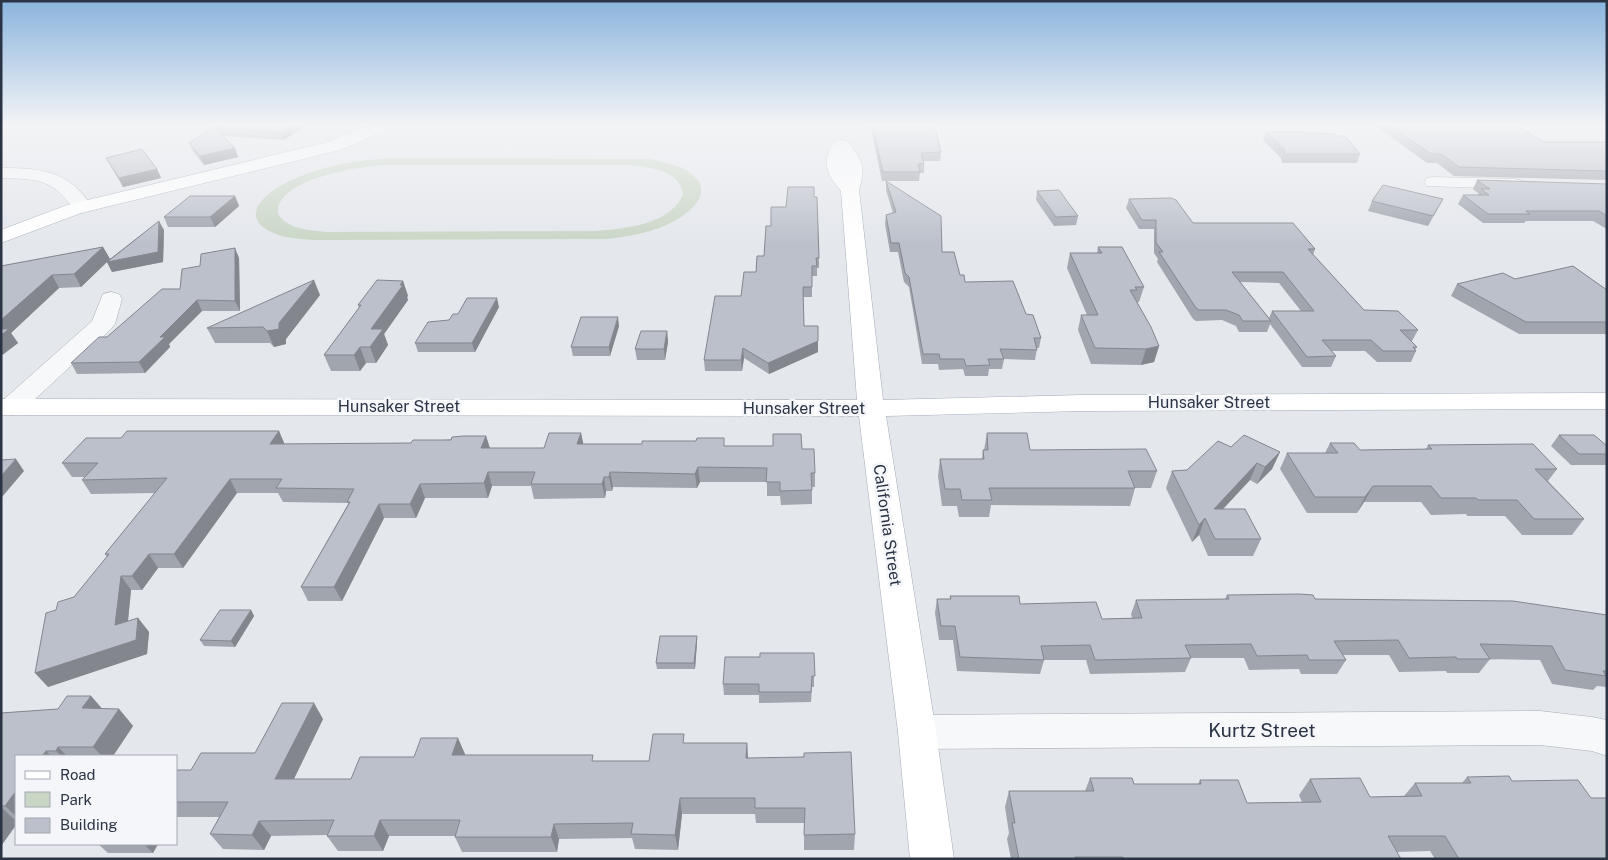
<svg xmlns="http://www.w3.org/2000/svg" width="1608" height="860" viewBox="0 0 1608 860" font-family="'Public Sans',sans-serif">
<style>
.green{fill:#c9d6c5;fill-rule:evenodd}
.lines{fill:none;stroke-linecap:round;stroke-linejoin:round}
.minor-casing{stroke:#a9aeb7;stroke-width:1}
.major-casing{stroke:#a3abb8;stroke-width:1}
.minor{fill:#f7f8fa;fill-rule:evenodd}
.major{fill:#fff;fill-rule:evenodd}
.wall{fill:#a1a5ae;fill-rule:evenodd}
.shaded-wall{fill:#83868d}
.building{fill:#bbc0ca;stroke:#83868d}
.labels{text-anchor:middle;stroke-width:5;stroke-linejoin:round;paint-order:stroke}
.street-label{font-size:16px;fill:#2b3445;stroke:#f4f6f9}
.near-street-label{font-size:19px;fill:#2b3445;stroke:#f4f6f9}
</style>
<rect width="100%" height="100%" fill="#e4e7ec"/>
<path class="green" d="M 391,158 L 649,159 C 662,162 677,164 689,172 C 720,193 685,217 664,226 C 645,234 625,237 605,239 L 314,240 C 298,239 277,238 263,227 C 240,208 279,185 294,179 C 325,165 358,160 391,158 ZM 387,165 L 629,165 C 648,167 681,170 683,194 C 671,225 623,229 595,231 L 327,232 C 310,230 288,230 278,214 C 274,178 363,166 387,165 Z"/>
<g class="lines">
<defs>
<g id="minor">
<path d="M 1516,124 L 1535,124 L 1537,127 L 1535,130 C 1527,132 1521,131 1516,124 Z"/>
<path d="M 1,168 C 41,168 69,170 92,207 L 89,211 L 82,213 L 75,211 C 53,179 39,179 1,178 Z"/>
<path d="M 1433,177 L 1514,179 L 1520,180 L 1523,184 L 1520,188 L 1514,189 L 1427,186 L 1424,182 L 1427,178 Z"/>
<path d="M 111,292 L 119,294 L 122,299 L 115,324 L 111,329 L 20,413 L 11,415 L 2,413 L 2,401 L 92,321 L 103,294 Z"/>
<path d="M 1540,711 L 1592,717 L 1607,720 L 1607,756 L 1592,751 L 1540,745 L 917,749 L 903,744 L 898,732 L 903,720 L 917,715 Z"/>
</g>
<g id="major">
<path d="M 371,124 L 391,124 L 389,127 L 364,140 L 340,150 L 81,213 L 1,243 L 1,230 L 67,205 L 328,142 Z"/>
<path d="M 841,140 L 847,141 C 862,159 866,167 859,190 L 883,400 L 1082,395 L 1607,393 L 1607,409 L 1082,411 L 886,416 L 936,732 L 954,859 L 910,859 L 898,732 L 859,416 L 1,415 L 1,399 L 857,400 L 841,191 C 826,174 821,161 835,141 Z"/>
</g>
</defs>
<use href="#minor" class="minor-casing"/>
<use href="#major" class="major-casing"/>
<use href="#minor" class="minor"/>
<use href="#major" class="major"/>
</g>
<g class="wall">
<path d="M 220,124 L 317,124 L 304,127 L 284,140 L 223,136 L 235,148 L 238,157 L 204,165 L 193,151 L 189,143 L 221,124 Z"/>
<path d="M 871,124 L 934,124 L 941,152 L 940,161 L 924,161 L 924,173 L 920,173 L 919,181 L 886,181 L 965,282 L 1026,314 L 1041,338 L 1039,348 L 1037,348 L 1035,360 L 1004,359 L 1002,369 L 989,369 L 988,376 L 965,376 L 963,369 L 939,370 L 938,364 L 922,364 L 909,287 L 904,282 L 898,252 L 890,252 L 885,224 L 886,215 L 893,213 L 886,190 L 886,181 L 882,181 L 871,129 Z"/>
<path d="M 1373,124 L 1513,124 L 1544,142 L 1607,142 L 1607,180 L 1454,176 L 1437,163 L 1427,163 Z"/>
<path d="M 1266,132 L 1360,154 L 1357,163 L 1282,163 L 1281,158 L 1263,140 Z"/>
<path d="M 106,158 L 157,169 L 161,178 L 123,187 Z"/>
<path d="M 1477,180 L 1607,184 L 1607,229 L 1593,221 L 1526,221 L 1524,223 L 1483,223 L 1458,204 L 1463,195 L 1478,195 L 1479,194 L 1473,189 Z"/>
<path d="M 1037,191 L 1078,216 L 1076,225 L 1054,226 L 1036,200 Z"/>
<path d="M 235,196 L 239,206 L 215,227 L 168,227 L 164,217 Z"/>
<path d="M 1129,199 L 1193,223 L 1315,249 L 1313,255 L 1364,310 L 1418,330 L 1412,341 L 1411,341 L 1417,347 L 1415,350 L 1416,351 L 1411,362 L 1377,362 L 1365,351 L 1331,351 L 1336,356 L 1331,367 L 1302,367 L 1270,324 L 1267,332 L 1239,332 L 1236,326 L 1222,320 L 1196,321 L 1193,319 L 1157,262 L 1158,259 L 1154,253 L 1154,229 L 1139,229 L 1126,208 ZM 1240,282 L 1279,283 L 1301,311 L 1272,311 L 1269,318 Z"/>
<path d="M 1372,201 L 1438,208 L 1428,226 L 1368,211 Z"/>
<path d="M 164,230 L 163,262 L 112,272 L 107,262 L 81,287 L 59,288 L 11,333 L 18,343 L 1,356 L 1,266 L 103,247 L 110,259 Z"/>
<path d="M 1098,247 L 1144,287 L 1139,302 L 1137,302 L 1159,346 L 1154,362 L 1141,365 L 1091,364 L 1078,330 L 1081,315 L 1087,315 L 1067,268 L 1070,253 L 1097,253 Z"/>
<path d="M 757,256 L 819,258 L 819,268 L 817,268 L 817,276 L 812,276 L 812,297 L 803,297 L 804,326 L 818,352 L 769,374 L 744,358 L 742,371 L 705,371 L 704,360 L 756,272 Z"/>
<path d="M 239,258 L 240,311 L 202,311 L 169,344 L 170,347 L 145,373 L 77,374 L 71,363 L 180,289 Z"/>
<path d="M 1515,279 L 1607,290 L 1607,334 L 1519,334 L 1451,296 L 1457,284 Z"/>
<path d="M 403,281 L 408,296 L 407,297 L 408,300 L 384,334 L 388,345 L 376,363 L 366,363 L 360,371 L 331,371 L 324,355 L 359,308 L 358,305 Z"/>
<path d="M 320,295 L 286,339 L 286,344 L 274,347 L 270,343 L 215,343 L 207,328 Z"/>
<path d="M 499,307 L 475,352 L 418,352 L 415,343 L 458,314 Z"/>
<path d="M 619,326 L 610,356 L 573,356 L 571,347 Z"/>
<path d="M 667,331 L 668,342 L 665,360 L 637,360 L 635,349 Z"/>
<path d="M 279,431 L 284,444 L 411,443 L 486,436 L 490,448 L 544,448 L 581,433 L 583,444 L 725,446 L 802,449 L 815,473 L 815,487 L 812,487 L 812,504 L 781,505 L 780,496 L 767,496 L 767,482 L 700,482 L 697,488 L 613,487 L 612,491 L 606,491 L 605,498 L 534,499 L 531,486 L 492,486 L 488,498 L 425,498 L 416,518 L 384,518 L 342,601 L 308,601 L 301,587 L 348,504 L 348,503 L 283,502 L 278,493 L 237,493 L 183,568 L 158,568 L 142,590 L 131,590 L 128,621 L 138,618 L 149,632 L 147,654 L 48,687 L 56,610 L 74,597 L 107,557 L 105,554 L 155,493 L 91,494 L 82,480 L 85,477 L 72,477 L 62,463 L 121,438 Z"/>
<path d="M 987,433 L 1030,450 L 1157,471 L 1151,488 L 1135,488 L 1130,506 L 991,505 L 989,517 L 959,517 L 957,506 L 942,506 L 938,476 L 940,459 L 982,459 L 983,450 L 984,450 Z"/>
<path d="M 1559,435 L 1607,446 L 1607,465 L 1571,465 L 1551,446 Z"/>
<path d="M 1330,443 L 1360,450 L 1426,449 L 1428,445 L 1557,469 L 1548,481 L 1584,519 L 1572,535 L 1522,535 L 1505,516 L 1467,516 L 1466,514 L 1431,515 L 1421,502 L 1364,502 L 1357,513 L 1307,513 L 1280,469 L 1287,453 L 1325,453 Z"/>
<path d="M 1231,447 L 1280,452 L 1272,469 L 1257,484 L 1250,480 L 1223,509 L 1261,539 L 1253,556 L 1208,556 L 1199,535 L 1192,542 L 1166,488 L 1172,471 L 1187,470 Z"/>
<path d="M 1227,595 L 1607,615 L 1607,687 L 1597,686 L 1593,690 L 1552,684 L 1540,660 L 1489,659 L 1490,659 L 1479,673 L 1447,673 L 1446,671 L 1399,672 L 1389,655 L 1343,655 L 1346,660 L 1337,674 L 1301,674 L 1299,669 L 1249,670 L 1244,658 L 1191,658 L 1185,672 L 1090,674 L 1086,660 L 1044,660 L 1040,674 L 957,671 L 953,640 L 939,640 L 935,613 L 937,599 L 950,599 L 950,596 L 1020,604 L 1102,619 L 1132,618 L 1131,614 L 1136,600 L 1225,599 Z"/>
<path d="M 251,610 L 254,616 L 235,647 L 204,646 L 200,640 Z"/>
<path d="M 697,636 L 697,642 L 695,669 L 657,669 L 656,663 Z"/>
<path d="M 814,653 L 814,687 L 812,687 L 811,702 L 759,703 L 759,695 L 724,695 L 723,684 L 760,657 Z"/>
<path d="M 91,696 L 102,709 L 119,709 L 133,726 L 113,756 L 16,756 L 16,825 L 1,846 L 1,713 L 58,709 Z"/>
<path d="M 323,719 L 294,779 L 351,779 L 414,757 L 465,754 L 464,755 L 595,761 L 649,761 L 685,743 L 747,743 L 748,758 L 855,834 L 854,850 L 804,850 L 804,823 L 756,823 L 755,814 L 682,814 L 678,850 L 635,849 L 632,838 L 559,839 L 557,852 L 462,852 L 455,837 L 455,836 L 389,836 L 383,851 L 338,851 L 327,836 L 328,835 L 271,836 L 264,850 L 223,849 L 210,834 L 219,817 L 176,817 L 176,770 L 191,770 L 255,753 Z"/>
<path d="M 1467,777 L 1512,781 L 1607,859 L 1435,859 L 1430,851 L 1397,852 L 1401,859 L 1011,859 L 1007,839 L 1009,833 L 1005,807 L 1009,791 L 1085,791 L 1090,778 L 1134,784 L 1198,784 L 1200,780 L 1247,803 L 1302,802 L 1299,795 L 1310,779 L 1370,797 L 1404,796 L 1415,783 L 1462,783 Z"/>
<path d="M 98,844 L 158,844 L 153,853 L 108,853 Z"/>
</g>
<g class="shaded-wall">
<path d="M 294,124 L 317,124 L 304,127 L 284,140 L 281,132 Z"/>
<path d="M 235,148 L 238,157 L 204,165 L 200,156 Z"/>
<path d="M 157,169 L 161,178 L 123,187 L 119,178 Z"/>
<path d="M 235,196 L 239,206 L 215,227 L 210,217 Z"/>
<path d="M 159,221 L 164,230 L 163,262 L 112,272 L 107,262 L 81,287 L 74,274 L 103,247 L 110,259 Z"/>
<path d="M 235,248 L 239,258 L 240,311 L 235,301 Z"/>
<path d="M 52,275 L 59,288 L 11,333 L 18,343 L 1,356 L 1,320 Z"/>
<path d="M 314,280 L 320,295 L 286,339 L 286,344 L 274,347 L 267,331 L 279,323 Z"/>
<path d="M 403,281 L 408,296 L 407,297 L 408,300 L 384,334 L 388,345 L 376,363 L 370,347 L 371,329 Z"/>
<path d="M 497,298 L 499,307 L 475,352 L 472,343 Z"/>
<path d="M 197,300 L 202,311 L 169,344 L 170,347 L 145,373 L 139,362 L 160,337 Z"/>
<path d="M 618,317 L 619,326 L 610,356 L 609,347 Z"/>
<path d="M 667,331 L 668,342 L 665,360 L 664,349 Z"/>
<path d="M 818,341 L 818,352 L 769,374 L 768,363 Z"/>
<path d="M 1159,346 L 1154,362 L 1141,365 L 1146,349 Z"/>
<path d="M 360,347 L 366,363 L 360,371 L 354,355 Z"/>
<path d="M 743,348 L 744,358 L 742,371 L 741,360 Z"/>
<path d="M 279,431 L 285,445 L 270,444 Z"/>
<path d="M 581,433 L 584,447 L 577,444 Z"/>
<path d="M 486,436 L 490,449 L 481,448 Z"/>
<path d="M 1280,452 L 1272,469 L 1257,484 L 1265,467 Z"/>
<path d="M 16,459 L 24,471 L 2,497 L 1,496 L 1,476 Z"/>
<path d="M 1257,463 L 1250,480 L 1209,524 L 1214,509 Z"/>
<path d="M 698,467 L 700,482 L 697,488 L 695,474 Z"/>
<path d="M 488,472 L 492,486 L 488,498 L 484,483 Z"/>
<path d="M 610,472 L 613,487 L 612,491 L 609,477 Z"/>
<path d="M 604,477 L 606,491 L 605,498 L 602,484 Z"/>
<path d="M 230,479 L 237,493 L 183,568 L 174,554 Z"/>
<path d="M 420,484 L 425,498 L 416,518 L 410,504 Z"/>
<path d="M 1373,486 L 1364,502 L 1357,513 L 1365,497 Z"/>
<path d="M 379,504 L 384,518 L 342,601 L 334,587 Z"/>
<path d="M 1205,518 L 1199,535 L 1192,542 L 1199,525 Z"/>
<path d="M 149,554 L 158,568 L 142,590 L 132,576 Z"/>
<path d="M 121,576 L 131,590 L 126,640 L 115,625 Z"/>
<path d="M 251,610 L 254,616 L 235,647 L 231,641 Z"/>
<path d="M 138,618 L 149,632 L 147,654 L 48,687 L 35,673 Z"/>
<path d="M 697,636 L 697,642 L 695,669 L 694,663 Z"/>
<path d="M 91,696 L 106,713 L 82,708 Z"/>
<path d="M 314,703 L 323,719 L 286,795 L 275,779 Z"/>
<path d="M 119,709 L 133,726 L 113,756 L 102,756 L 93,747 Z"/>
<path d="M 458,738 L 465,754 L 459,771 L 452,755 Z"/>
<path d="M 747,743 L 748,759 L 746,758 Z"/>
<path d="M 58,747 L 67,756 L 61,756 L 56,751 Z"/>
<path d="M 46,751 L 51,756 L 42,756 Z"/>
<path d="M 16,791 L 16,816 L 5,806 Z"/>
<path d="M 680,798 L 682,814 L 678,850 L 675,835 Z"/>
<path d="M 1,807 L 16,821 L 16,825 L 1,846 Z"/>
<path d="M 380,820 L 389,836 L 383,851 L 374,836 Z"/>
<path d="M 259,821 L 271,836 L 264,850 L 252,835 Z"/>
<path d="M 554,824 L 559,839 L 557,852 L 551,837 Z"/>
<path d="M 144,844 L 158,844 L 153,853 Z"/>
</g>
<g class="building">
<path d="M 221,124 L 294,124 L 281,132 L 214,128 Z"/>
<path d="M 872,124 L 934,124 L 941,152 L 921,153 L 924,164 L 918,164 L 920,172 L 883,172 Z"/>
<path d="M 1388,124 L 1513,124 L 1544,142 L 1607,142 L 1607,171 L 1459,167 L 1441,154 L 1431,154 Z"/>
<path d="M 214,127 L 235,148 L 200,156 L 189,143 Z"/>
<path d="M 1266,132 L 1301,132 L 1334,134 L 1337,136 L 1345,136 L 1360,154 L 1285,154 L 1284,149 Z"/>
<path d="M 142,149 L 157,169 L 119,178 L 106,158 Z"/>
<path d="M 1477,180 L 1607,184 L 1607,216 L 1599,211 L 1526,211 L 1530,214 L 1488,214 L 1463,195 L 1489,195 L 1481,189 L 1490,189 Z"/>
<path d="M 886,181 L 941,216 L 942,252 L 954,252 L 960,275 L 964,275 L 965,282 L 1013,281 L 1026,314 L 1033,315 L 1041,338 L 1034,338 L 1037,350 L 1000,349 L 1004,359 L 988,359 L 990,365 L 966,366 L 964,359 L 940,359 L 939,354 L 923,354 L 909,277 L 905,273 L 899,243 L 891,243 L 886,215 L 896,212 Z"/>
<path d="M 1383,185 L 1443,199 L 1433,216 L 1372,201 Z"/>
<path d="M 788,187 L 814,187 L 814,197 L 817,197 L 819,258 L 816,258 L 817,266 L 812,266 L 812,287 L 803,287 L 804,326 L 818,326 L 818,341 L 768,363 L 743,348 L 741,360 L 704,360 L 715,296 L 741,296 L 744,272 L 756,272 L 757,256 L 764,256 L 766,226 L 771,226 L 771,207 L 786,207 Z"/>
<path d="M 1059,190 L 1078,216 L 1056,217 L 1037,191 Z"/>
<path d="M 190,196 L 235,196 L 210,217 L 164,217 Z"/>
<path d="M 1171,198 L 1176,200 L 1193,223 L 1293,223 L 1315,249 L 1308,249 L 1364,310 L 1398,311 L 1418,330 L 1400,330 L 1417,347 L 1413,347 L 1416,351 L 1383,351 L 1371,340 L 1322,340 L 1336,356 L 1307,357 L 1272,311 L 1314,311 L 1283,272 L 1232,272 L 1271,321 L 1243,321 L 1239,315 L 1226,310 L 1199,310 L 1196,308 L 1159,252 L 1163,252 L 1156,243 L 1156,220 L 1142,220 L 1129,199 Z"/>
<path d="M 159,221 L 158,252 L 107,262 Z"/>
<path d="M 103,247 L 74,274 L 52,275 L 1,320 L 1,266 Z"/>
<path d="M 1098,247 L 1122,247 L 1144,287 L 1135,287 L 1137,290 L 1130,290 L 1151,327 L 1159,346 L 1146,349 L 1095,348 L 1081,315 L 1098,315 L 1070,253 L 1102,253 Z"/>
<path d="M 235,248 L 235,301 L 197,300 L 160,337 L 165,337 L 139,362 L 71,363 L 99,337 L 107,337 L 162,289 L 180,289 L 182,269 L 200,266 L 201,254 Z"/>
<path d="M 1573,266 L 1607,290 L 1607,322 L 1526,322 L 1457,284 L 1503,273 L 1515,279 Z"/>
<path d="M 314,280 L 279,323 L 279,329 L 267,331 L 263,327 L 207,328 Z"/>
<path d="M 377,280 L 403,281 L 400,285 L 403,285 L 371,329 L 383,329 L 370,347 L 360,347 L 354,355 L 324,355 L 361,305 L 358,305 Z"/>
<path d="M 467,298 L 497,298 L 472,343 L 415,343 L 428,322 L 449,320 L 453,314 L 458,314 Z"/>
<path d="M 581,317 L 618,317 L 609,347 L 571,347 Z"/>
<path d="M 1,329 L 9,329 L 1,335 Z"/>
<path d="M 641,331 L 667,331 L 664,349 L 635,349 Z"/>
<path d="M 127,431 L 279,431 L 270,444 L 411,443 L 413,440 L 451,440 L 452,437 L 463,436 L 486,436 L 481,448 L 544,448 L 549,433 L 581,433 L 577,444 L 642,444 L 642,441 L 696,441 L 697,438 L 724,438 L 724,446 L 773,446 L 773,434 L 801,434 L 802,449 L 814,449 L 815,473 L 811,473 L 812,490 L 780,491 L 780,482 L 766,482 L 767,468 L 698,467 L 695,474 L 610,472 L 609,477 L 604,477 L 602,484 L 531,484 L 535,472 L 488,472 L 484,483 L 420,484 L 410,504 L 379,504 L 334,587 L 301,587 L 350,502 L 347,502 L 354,489 L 276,488 L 282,479 L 230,479 L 174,554 L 149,554 L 132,576 L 121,576 L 115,625 L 138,618 L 136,640 L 35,673 L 46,613 L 56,610 L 58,602 L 74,597 L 109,554 L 105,554 L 167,478 L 82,480 L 98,463 L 62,463 L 86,438 L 121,438 Z"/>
<path d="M 987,433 L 1027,433 L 1030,450 L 1146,449 L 1157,471 L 1128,471 L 1135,488 L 989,488 L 992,500 L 962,500 L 960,489 L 945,489 L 940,459 L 984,459 L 983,450 L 988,450 Z"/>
<path d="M 1244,435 L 1280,452 L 1265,467 L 1257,463 L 1214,509 L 1245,509 L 1261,539 L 1215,539 L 1205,518 L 1199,525 L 1172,471 L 1187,470 L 1218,441 L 1231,447 Z"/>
<path d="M 1559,435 L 1594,435 L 1607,446 L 1607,454 L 1579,454 Z"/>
<path d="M 1330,443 L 1354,443 L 1360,450 L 1432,449 L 1428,445 L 1533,444 L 1557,469 L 1535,469 L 1584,519 L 1534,519 L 1517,500 L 1478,500 L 1476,498 L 1441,498 L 1431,486 L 1373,486 L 1365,497 L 1315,497 L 1287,453 L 1338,453 Z"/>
<path d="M 16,459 L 1,476 L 1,460 Z"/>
<path d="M 1299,594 L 1313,595 L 1315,599 L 1513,601 L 1607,615 L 1607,671 L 1603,671 L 1606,676 L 1565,670 L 1552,646 L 1480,644 L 1490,659 L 1457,659 L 1456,657 L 1409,658 L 1398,640 L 1334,641 L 1346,660 L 1309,660 L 1307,655 L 1257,656 L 1251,644 L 1185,645 L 1191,658 L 1095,660 L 1090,645 L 1041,646 L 1044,660 L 960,657 L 955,626 L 941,626 L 937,599 L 951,599 L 950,596 L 1019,596 L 1020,604 L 1096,602 L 1102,619 L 1142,618 L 1136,600 L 1229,599 L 1227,595 Z"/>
<path d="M 220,610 L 251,610 L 231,641 L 200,640 Z"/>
<path d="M 660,636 L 697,636 L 694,663 L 656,663 Z"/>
<path d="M 760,653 L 814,653 L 815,676 L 812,676 L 811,692 L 759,692 L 759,684 L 723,684 L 725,657 L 760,657 Z"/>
<path d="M 67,696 L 91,696 L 82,708 L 119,709 L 93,747 L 58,747 L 56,751 L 46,751 L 42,756 L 16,756 L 16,791 L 5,806 L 1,806 L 1,713 L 58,709 Z"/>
<path d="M 282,703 L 314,703 L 275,779 L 351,779 L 360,757 L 414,757 L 421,738 L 458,738 L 452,755 L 593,755 L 592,761 L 649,761 L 653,734 L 684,734 L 683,743 L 747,743 L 746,758 L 804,757 L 804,753 L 851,752 L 855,834 L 804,835 L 805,808 L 755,808 L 755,798 L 680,798 L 675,835 L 631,834 L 633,823 L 554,824 L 551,837 L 455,837 L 460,820 L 380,820 L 374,836 L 327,836 L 334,820 L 259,821 L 252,835 L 210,834 L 228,802 L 176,802 L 176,770 L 191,770 L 201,753 L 255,753 Z"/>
<path d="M 1509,776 L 1512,781 L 1578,780 L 1591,798 L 1607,798 L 1607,859 L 1459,859 L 1445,836 L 1388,836 L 1401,859 L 1124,859 L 1123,857 L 1075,857 L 1075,859 L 1019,859 L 1012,823 L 1015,823 L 1009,791 L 1094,791 L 1090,778 L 1132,778 L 1134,784 L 1201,784 L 1200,780 L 1238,780 L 1247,803 L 1321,802 L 1310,779 L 1360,778 L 1370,797 L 1422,796 L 1415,783 L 1471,783 L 1467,777 Z"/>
</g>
<linearGradient id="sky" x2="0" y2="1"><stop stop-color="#8bb4dd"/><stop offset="0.51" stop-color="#f3f4f6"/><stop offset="1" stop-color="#f3f4f6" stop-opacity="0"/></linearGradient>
<rect width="1608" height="244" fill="url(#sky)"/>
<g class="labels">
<g class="street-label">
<text x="1209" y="408">Hunsaker Street</text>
<text x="399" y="412">Hunsaker Street</text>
<text x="804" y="414">Hunsaker Street</text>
<text transform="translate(888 525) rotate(82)" y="6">California Street</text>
</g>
<g class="near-street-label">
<text x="1262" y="737">Kurtz Street</text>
</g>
</g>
<rect width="1608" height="860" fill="none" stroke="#2b3445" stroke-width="5"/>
<rect x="15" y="755" width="162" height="90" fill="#f4f6f9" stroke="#a4a8b1"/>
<rect x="25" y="771" width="25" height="8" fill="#ffffff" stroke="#a4a8b1"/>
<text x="60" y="780" font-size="15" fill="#2b3445">Road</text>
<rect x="25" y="792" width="25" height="15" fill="#c9d6c5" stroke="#a4a8b1"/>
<text x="60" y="805" font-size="15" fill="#2b3445">Park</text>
<rect x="25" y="818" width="25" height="15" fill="#bbc0ca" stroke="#a4a8b1"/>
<text x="60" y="830" font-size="15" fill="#2b3445">Building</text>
</svg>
